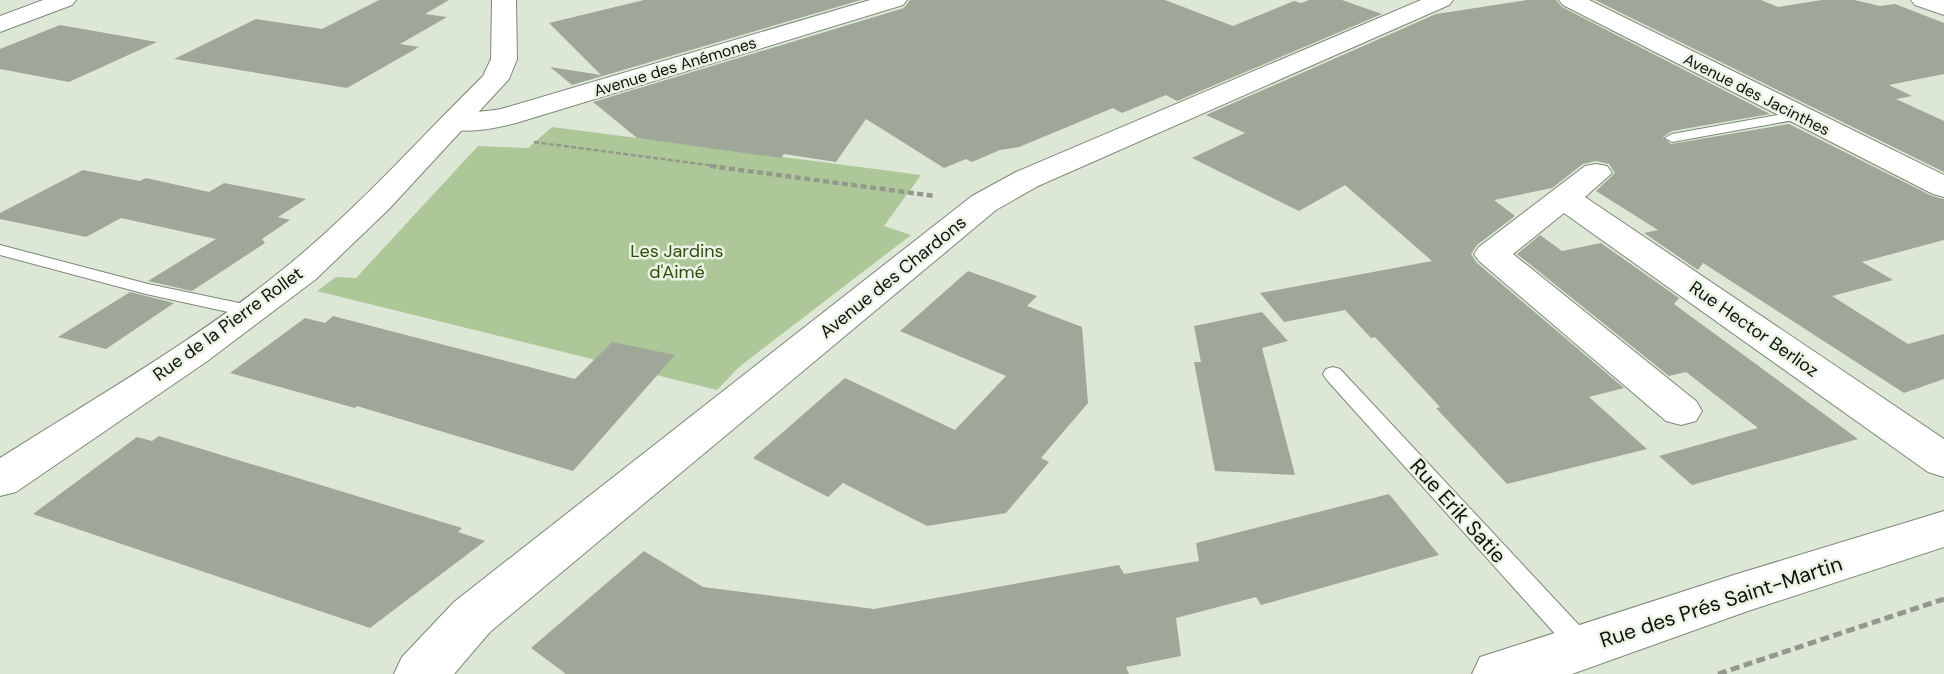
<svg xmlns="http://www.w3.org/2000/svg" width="1944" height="674" viewBox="0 0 1944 674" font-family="'DM Sans',sans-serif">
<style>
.green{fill:#aec799}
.building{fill:#9fa898}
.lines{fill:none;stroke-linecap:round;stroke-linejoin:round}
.lane-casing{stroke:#7e8778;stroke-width:2}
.street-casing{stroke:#7e8778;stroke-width:2}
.secondary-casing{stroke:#7e8778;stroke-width:2}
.path-far2{stroke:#92998c;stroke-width:2.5;stroke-dasharray:5 2.5;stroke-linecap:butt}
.path-far1{stroke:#92998c;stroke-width:4.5;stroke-dasharray:6 3.5;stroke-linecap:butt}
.path{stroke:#92998c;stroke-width:5;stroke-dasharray:9 4.5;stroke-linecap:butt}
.lane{fill:#fff;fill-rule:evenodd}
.street{fill:#fff;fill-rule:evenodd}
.secondary{fill:#fff;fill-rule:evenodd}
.labels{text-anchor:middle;stroke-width:5;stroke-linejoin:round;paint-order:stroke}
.far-street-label{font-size:16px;fill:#0f120c;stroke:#ebf4e4}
.park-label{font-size:18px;fill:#304c0f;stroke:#ebf4e4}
.street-label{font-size:18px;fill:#0f120c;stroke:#ebf4e4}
.near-street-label{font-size:21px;fill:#0f120c;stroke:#ebf4e4}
</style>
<rect width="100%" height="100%" fill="#dde7d6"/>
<path class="green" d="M 552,127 L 921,175 L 884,226 L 911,235 L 739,367 L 717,390 L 317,291 L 336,277 L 356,278 L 478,146 L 528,148 Z"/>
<g class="building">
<path d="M 379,0 L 449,0 L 425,14 L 447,17 L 400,44 L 419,47 L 347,88 L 174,59 L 256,19 L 322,29 Z"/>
<path d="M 644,0 L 861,0 L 572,85 L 550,67 L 601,75 L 549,23 Z"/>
<path d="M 910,0 L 1165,0 L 1233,26 L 1294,1 L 1301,3 L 1309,0 L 1342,0 L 1382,14 L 1177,101 L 1166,95 L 1122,113 L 1113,108 L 1019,147 L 1000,150 L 972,162 L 966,159 L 944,168 L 866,119 L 836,162 L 784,154 L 781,158 L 637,138 L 593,102 L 904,8 Z"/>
<path d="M 1527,0 L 1556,0 L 1562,7 L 1770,114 L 1672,131 L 1663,137 L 1671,144 L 1789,124 L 1932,196 L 1944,199 L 1944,240 L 1862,262 L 1893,280 L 1832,296 L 1908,344 L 1944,334 L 1944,379 L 1904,393 L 1703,263 L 1698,270 L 1644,233 L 1658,230 L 1596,191 L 1615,173 L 1609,164 L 1596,161 L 1583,164 L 1552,188 L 1494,200 L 1515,216 L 1477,245 L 1471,254 L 1477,263 L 1624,388 L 1589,397 L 1647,449 L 1507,484 L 1436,408 L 1440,407 L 1375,337 L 1371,338 L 1345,310 L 1284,322 L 1260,293 L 1432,261 L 1345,185 L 1299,211 L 1192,158 L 1245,133 L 1206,115 L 1436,14 Z"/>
<path d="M 1595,0 L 1761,0 L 1778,7 L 1822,0 L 1854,0 L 1880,6 L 1895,4 L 1944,23 L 1944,74 L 1889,85 L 1912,96 L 1896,99 L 1944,121 L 1944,172 Z"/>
<path d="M 60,25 L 157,42 L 69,82 L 0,69 L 0,49 Z"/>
<path d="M 83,170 L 140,181 L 146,178 L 209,192 L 224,183 L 306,199 L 278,217 L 290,220 L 262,239 L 265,243 L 192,291 L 148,281 L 216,239 L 121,218 L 86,237 L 0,219 L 0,213 Z"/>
<path d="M 1540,235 L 1562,251 L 1601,243 L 1679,298 L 1674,304 L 1858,439 L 1692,485 L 1659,456 L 1758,428 L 1686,372 L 1669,376 L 1517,254 Z"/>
<path d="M 968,271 L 1037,296 L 1027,306 L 1082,327 L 1088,403 L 1041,458 L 1049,462 L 1006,513 L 927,526 L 843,483 L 828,497 L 753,458 L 845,378 L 955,430 L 1006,376 L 900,331 Z"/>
<path d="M 130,292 L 174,303 L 106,349 L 58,337 Z"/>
<path d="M 1262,312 L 1288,341 L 1262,348 L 1295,475 L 1215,471 L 1194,362 L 1201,362 L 1194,326 Z"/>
<path d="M 333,316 L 575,379 L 612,342 L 675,355 L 573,471 L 357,406 L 355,408 L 230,373 L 305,318 L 325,323 Z"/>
<path d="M 159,436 L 462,528 L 458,532 L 485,541 L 370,628 L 33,514 L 137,437 L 152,441 Z"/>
<path d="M 1389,494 L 1439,555 L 1261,605 L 1256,597 L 1176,618 L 1181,656 L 1126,667 L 1129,674 L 566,674 L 531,648 L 644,551 L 703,587 L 874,609 L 1119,565 L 1124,574 L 1199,561 L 1196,543 Z"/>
</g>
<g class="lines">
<defs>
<g id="lane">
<path d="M 1800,111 L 1807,115 L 1805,118 L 1672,142 L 1665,138 L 1672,134 Z"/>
<path d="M 0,245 L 148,284 L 258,307 L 260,311 L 251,317 L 146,294 L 0,255 Z"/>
<path d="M 1333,367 L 1340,369 L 1592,639 L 1596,647 L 1592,655 L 1583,658 L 1574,655 L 1326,379 L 1323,374 L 1326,369 Z"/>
</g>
<g id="street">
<path d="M 43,0 L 76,0 L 72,5 L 0,32 L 0,16 Z"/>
<path d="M 870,0 L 907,0 L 903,5 L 516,123 C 492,129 467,134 443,128 L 439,122 L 443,116 C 462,111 481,113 501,109 Z"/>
<path d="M 1421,0 L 1453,0 L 1449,5 L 1038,186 L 996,210 L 490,632 L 454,674 L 394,674 L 402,657 L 454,602 L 972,196 L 1016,172 Z"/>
<path d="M 1559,0 L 1589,0 L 1944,175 L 1944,197 L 1933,194 L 1563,5 Z"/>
<path d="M 1596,164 L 1607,166 L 1612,173 L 1585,197 L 1944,439 L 1944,477 L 1928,472 L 1564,213 L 1513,254 L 1696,401 L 1702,411 L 1696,421 L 1681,425 L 1666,421 L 1479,261 L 1474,254 L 1479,247 L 1585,166 Z"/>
</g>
<g id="secondary">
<path d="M 492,0 L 516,0 L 517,59 L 509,79 L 389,209 L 316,279 L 206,362 L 16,492 L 0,496 L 0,458 C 99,395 202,337 292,262 C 361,205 420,138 483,76 L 491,59 Z"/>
<path d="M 1911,0 L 1944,0 L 1944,15 L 1915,5 Z"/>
<path d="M 1944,511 L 1944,547 L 1748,611 L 1572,674 L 1472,674 L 1480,657 L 1499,651 L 1737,574 Z"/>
</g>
</defs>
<use href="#lane" class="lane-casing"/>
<use href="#street" class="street-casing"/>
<use href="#secondary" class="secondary-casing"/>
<path class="path-far2" d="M 534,142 L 723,167"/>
<path class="path-far1" d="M 710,166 L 935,196"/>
<path class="path" d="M 1718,674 L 1944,599"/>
<use href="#lane" class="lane"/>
<use href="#street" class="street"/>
<use href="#secondary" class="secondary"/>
</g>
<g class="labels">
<g class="far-street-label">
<text transform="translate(675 66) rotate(-17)" y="6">Avenue des Anémones</text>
<text transform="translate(1757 94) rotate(27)" y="6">Avenue des Jacinthes</text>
</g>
<g class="park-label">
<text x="677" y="257">Les Jardins<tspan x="677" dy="21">d'Aimé</tspan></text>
</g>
<g class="street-label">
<text transform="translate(893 277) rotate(-39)" y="6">Avenue des Chardons</text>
<text transform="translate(228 324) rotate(-36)" y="6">Rue de la Pierre Rollet</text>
<text transform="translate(1754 329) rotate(35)" y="6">Rue Hector Berlioz</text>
</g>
<g class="near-street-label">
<text transform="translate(1458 511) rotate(48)" y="7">Rue Erik Satie</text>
<text transform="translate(1721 602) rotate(-18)" y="7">Rue des Prés Saint-Martin</text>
</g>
</g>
</svg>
